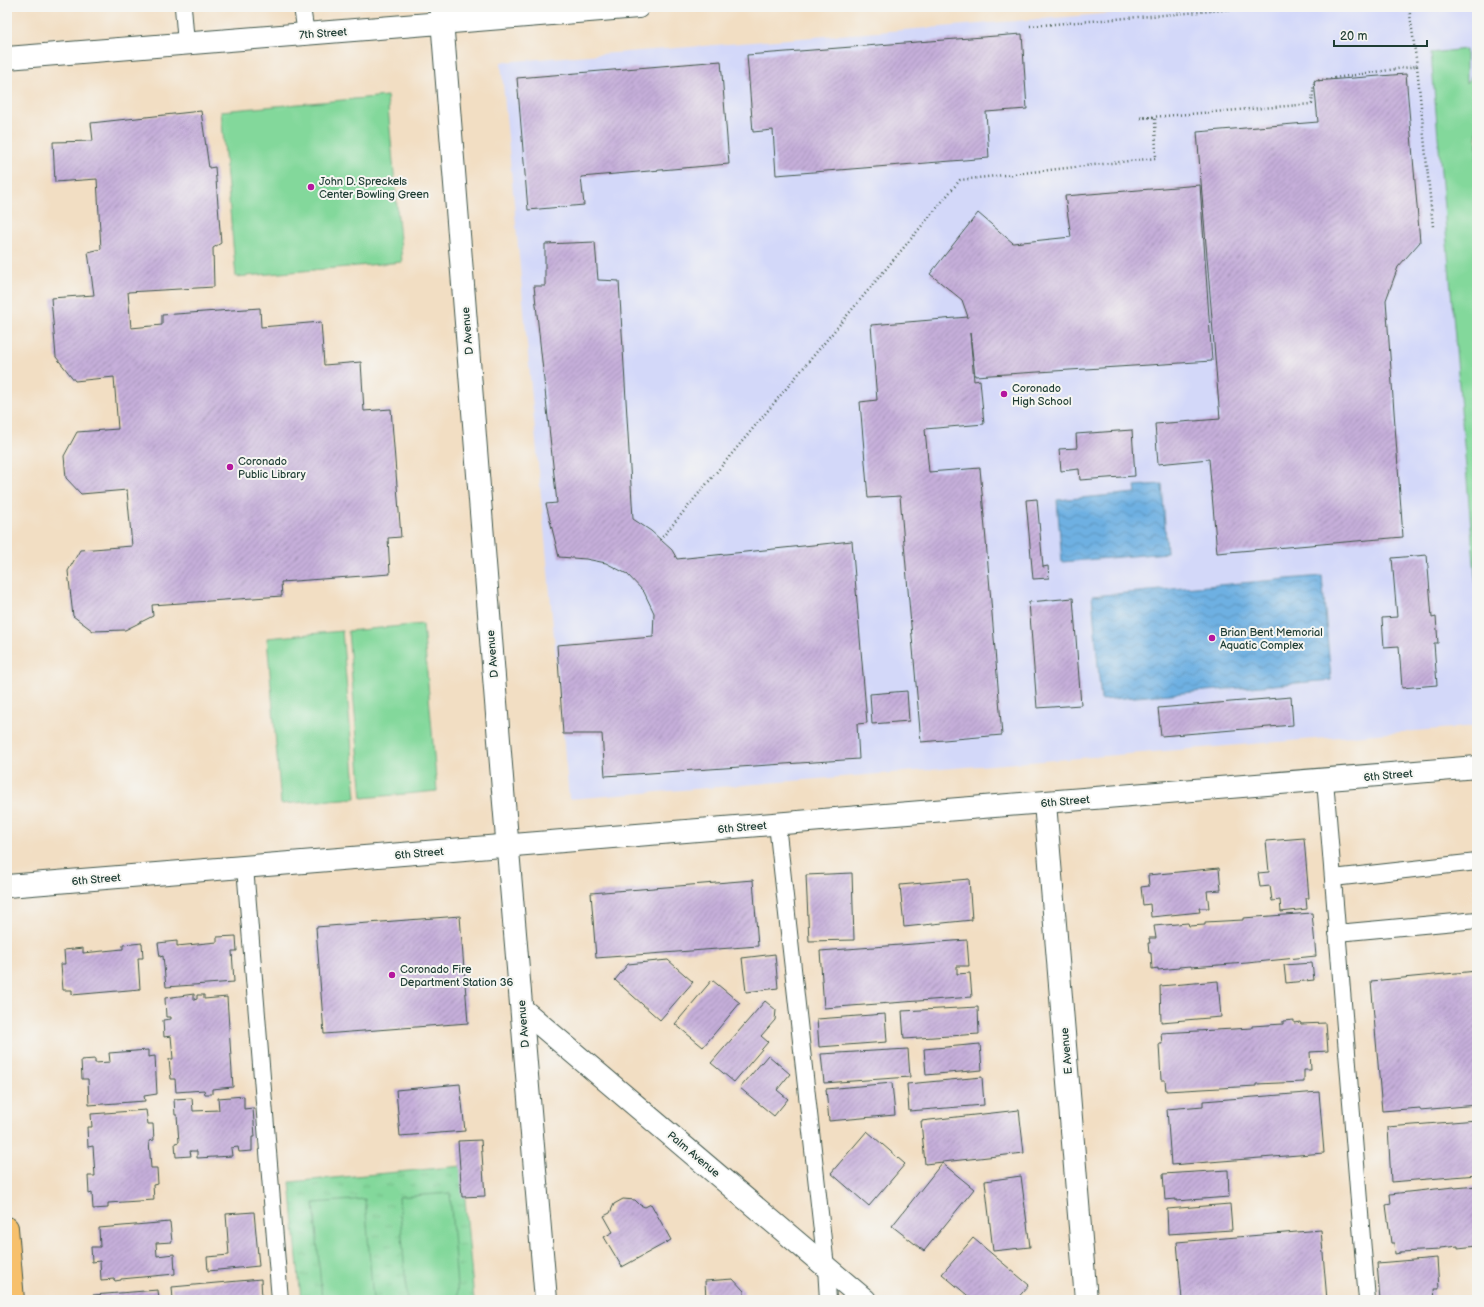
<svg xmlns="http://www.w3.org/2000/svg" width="1484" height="1307" viewBox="0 0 1484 1307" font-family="'Balsamiq Sans',sans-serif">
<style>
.built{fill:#d3d8f9}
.grass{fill:url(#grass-tufts);stroke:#518a68}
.pitch{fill:#83d89b;stroke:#518a68}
.water{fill:url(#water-waves);stroke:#46768b}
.building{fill:url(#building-hatch)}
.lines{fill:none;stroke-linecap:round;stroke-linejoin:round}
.service-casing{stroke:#3f5549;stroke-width:18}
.minor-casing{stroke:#3f5549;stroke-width:24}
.tertiary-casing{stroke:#3f5549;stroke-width:24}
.trunk-casing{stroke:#3f5549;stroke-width:24}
.path{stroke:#3f5549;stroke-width:2.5;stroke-dasharray:1 3;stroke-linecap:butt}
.service{stroke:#fff;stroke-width:16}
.minor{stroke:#fff;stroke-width:22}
.tertiary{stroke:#fff;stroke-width:22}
.trunk{stroke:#f7c06c;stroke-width:22}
.poi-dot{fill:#b5179e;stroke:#f6f6f2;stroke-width:1.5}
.labels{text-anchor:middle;stroke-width:4;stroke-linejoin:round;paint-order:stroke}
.street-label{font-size:11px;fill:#1f3d34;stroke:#f6f6f2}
.poi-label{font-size:11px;fill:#1f3d34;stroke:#f6f6f2;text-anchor:start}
</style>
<defs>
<pattern id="grass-tufts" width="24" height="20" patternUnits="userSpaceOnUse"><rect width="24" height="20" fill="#83d89b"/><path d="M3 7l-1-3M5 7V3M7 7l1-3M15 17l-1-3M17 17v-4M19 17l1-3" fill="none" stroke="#71ba86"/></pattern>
<pattern id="water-waves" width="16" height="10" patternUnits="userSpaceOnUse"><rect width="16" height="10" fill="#6eb0e2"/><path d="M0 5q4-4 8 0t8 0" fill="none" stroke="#5a90b8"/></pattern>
<pattern id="building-hatch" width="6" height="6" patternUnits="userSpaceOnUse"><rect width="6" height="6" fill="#c6afda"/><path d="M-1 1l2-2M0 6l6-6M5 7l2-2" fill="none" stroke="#a090b2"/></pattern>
</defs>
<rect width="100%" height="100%" fill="#f6f6f2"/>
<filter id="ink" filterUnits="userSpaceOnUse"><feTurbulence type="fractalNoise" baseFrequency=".025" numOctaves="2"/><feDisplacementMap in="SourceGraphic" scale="8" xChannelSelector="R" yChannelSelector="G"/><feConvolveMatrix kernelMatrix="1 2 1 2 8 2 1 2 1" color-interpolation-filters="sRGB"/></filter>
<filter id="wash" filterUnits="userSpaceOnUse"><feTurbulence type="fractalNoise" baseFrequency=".012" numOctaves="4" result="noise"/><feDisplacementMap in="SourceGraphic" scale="16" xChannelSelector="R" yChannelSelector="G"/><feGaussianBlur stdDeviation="0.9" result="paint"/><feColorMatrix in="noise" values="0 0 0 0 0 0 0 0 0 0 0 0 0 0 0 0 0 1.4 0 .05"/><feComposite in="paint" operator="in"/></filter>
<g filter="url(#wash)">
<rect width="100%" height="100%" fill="#f2dec3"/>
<path class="built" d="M 1191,7 L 1477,7 L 1477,726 L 569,799 L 501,62 Z"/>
<path class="grass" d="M 462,1166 L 474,1300 L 301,1300 L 290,1182 Z"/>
<g class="pitch">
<path d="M 1466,49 L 1466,83 L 1477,69 L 1477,598 L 1431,53 Z"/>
<path d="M 387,96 L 402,262 L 236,277 L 221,111 Z"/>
<path d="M 423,624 L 437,791 L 362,798 L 348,631 Z"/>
<path d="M 342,631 L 356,798 L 281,804 L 267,638 Z"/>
<path d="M 450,1193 L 458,1300 L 407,1300 L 399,1197 Z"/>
<path d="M 365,1199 L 373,1300 L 322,1300 L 314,1203 Z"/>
</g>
<g class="water">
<path d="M 1162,484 L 1167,553 L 1062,562 L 1057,500 L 1136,493 L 1135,486 Z"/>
<path d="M 1322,576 L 1331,680 L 1101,700 L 1092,596 Z"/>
</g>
<g id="blocks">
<g class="building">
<path d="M 1022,34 L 1027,109 L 986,112 L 989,158 L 776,175 L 773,130 L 753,132 L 747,55 Z"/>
<path d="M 721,61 L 729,164 L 581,177 L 584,205 L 528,210 L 517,78 Z"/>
<path d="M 1406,74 L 1420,242 L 1398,267 L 1386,300 L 1403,537 L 1217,553 L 1209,459 L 1158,464 L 1155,424 L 1220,419 L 1197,132 L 1318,122 L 1314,81 Z"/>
<path d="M 201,111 L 209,168 L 215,167 L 221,243 L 213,248 L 214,287 L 128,292 L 131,328 L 162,325 L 162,315 L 260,308 L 261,327 L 321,322 L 324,365 L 361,362 L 364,411 L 391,409 L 401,537 L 388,538 L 390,574 L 281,582 L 282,596 L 152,605 L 153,616 L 125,630 L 93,631 L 73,616 L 68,571 L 80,550 L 132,546 L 127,490 L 81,494 L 66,478 L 64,456 L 77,432 L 118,429 L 114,377 L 75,381 L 56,357 L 51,298 L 94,295 L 88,252 L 101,249 L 97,179 L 55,182 L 53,142 L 93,141 L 91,123 Z"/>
<path d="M 1200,185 L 1212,361 L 975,376 L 970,333 L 974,381 L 980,380 L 984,424 L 925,429 L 929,472 L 980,468 L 1002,735 L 921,742 L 900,496 L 868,498 L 860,402 L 877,400 L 871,325 L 968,317 L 962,300 L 930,274 L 978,213 L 1013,243 L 1071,237 L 1065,196 Z"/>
<path d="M 595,242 L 598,280 L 619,281 L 633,519 L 651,531 L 672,550 L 677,559 L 852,541 L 867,723 L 857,724 L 859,759 L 605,776 L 602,734 L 563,734 L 557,645 L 653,637 L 654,613 L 644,592 L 627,574 L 606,563 L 586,559 L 559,557 L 546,504 L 557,503 L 534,286 L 545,286 L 545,244 Z"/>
<path d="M 1132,430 L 1135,476 L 1080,480 L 1079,469 L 1061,471 L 1059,449 L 1077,448 L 1076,434 Z"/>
<path d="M 1037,499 L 1043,567 L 1048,566 L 1049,578 L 1033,579 L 1026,500 Z"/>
<path d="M 1427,555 L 1432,618 L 1436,617 L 1438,643 L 1434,643 L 1437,685 L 1402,688 L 1399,646 L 1384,647 L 1382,618 L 1397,617 L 1392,558 Z"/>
<path d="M 1073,598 L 1081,705 L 1037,708 L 1029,602 Z"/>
<path d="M 907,691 L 909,721 L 872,724 L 870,694 Z"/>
<path d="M 1291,697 L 1293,725 L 1161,736 L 1158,708 Z"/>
<path d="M 1304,838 L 1309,898 L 1306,898 L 1307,909 L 1281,912 L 1280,900 L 1272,901 L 1270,886 L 1260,887 L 1258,873 L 1269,872 L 1266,841 Z"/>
<path d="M 1219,868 L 1221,890 L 1207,891 L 1209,908 L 1199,908 L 1200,912 L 1151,917 L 1150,904 L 1143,905 L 1141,887 L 1149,886 L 1148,875 Z"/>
<path d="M 852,873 L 854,940 L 809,941 L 806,875 Z"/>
<path d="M 969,879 L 972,920 L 904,927 L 900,885 Z"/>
<path d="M 753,880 L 758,946 L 596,958 L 591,893 Z"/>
<path d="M 1312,913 L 1316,956 L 1247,963 L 1191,967 L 1191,966 L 1179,967 L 1179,968 L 1158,970 L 1158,968 L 1152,969 L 1151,953 L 1149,953 L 1148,943 L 1150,943 L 1149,938 L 1156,938 L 1154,926 L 1188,923 L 1189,926 L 1205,925 L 1205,922 L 1243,920 L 1243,918 Z"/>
<path d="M 460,916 L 468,1023 L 324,1034 L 316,927 Z"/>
<path d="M 236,936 L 237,951 L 232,951 L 234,982 L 166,987 L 163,956 L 160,957 L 158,943 L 177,941 L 177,946 L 217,942 L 217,937 Z"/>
<path d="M 967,940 L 969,966 L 957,966 L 957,974 L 970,973 L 972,997 L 824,1008 L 820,951 Z"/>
<path d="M 142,943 L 143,958 L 138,958 L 140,989 L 72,995 L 72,990 L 63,990 L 61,964 L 65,964 L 64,950 L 83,948 L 83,953 L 123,949 L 123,945 Z"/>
<path d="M 775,954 L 778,988 L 746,992 L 742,958 Z"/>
<path d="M 668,960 L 693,982 L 660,1020 L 615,980 L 628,964 Z"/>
<path d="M 1312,963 L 1314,980 L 1286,983 L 1284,965 Z"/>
<path d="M 1477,971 L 1477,1105 L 1420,1110 L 1420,1108 L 1382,1111 L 1371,981 Z"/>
<path d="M 712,980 L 740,1003 L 703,1047 L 675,1024 Z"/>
<path d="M 1218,981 L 1221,1017 L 1161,1022 L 1160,986 Z"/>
<path d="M 194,994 L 194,1000 L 197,999 L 197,995 L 204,995 L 204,999 L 227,997 L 233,1087 L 212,1089 L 212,1094 L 205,1094 L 204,1090 L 176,1092 L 175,1079 L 171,1079 L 169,1059 L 173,1059 L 171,1036 L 164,1037 L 163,1020 L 171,1019 L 171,1017 L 166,1017 L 165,998 Z"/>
<path d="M 765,1001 L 776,1010 L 775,1020 L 761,1036 L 768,1042 L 734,1082 L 711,1063 Z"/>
<path d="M 978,1007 L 979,1034 L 904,1039 L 902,1011 Z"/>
<path d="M 885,1014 L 887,1042 L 819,1047 L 817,1019 Z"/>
<path d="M 1294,1020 L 1294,1023 L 1300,1022 L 1301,1024 L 1326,1023 L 1328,1051 L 1310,1052 L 1311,1070 L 1304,1070 L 1304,1082 L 1256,1084 L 1256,1086 L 1166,1091 L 1165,1080 L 1161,1080 L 1159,1044 L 1162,1044 L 1161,1033 L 1252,1028 L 1252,1026 L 1283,1024 L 1283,1021 Z"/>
<path d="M 980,1044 L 982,1070 L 926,1075 L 924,1049 Z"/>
<path d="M 908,1049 L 910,1077 L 824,1083 L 821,1054 Z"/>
<path d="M 148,1050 L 148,1057 L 155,1056 L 157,1094 L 144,1096 L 145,1101 L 89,1105 L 88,1079 L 82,1079 L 81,1060 L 95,1059 L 95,1063 L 110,1062 L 109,1053 Z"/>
<path d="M 768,1055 L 790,1074 L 777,1090 L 788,1099 L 774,1116 L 740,1088 Z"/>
<path d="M 982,1077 L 984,1105 L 909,1111 L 907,1084 Z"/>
<path d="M 892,1083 L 895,1115 L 829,1121 L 826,1089 Z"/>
<path d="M 460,1084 L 465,1131 L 400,1136 L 396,1090 Z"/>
<path d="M 1319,1092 L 1324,1153 L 1171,1165 L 1167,1109 L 1203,1106 L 1203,1101 Z"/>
<path d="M 244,1096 L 244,1109 L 253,1108 L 255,1137 L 252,1137 L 252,1151 L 239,1152 L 238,1147 L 231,1148 L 232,1156 L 197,1158 L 197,1151 L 190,1151 L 191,1156 L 176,1157 L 175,1143 L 179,1142 L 177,1115 L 175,1115 L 174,1099 L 192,1098 L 193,1111 L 219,1110 L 218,1098 Z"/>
<path d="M 146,1110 L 148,1124 L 153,1124 L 154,1140 L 149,1141 L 151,1168 L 157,1168 L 158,1184 L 153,1185 L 154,1200 L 108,1203 L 108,1208 L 93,1209 L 92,1193 L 89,1194 L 88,1176 L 95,1176 L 93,1146 L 88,1147 L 87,1127 L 92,1127 L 91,1114 Z"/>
<path d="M 1019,1110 L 1024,1153 L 925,1164 L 921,1121 Z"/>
<path d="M 1477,1120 L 1477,1175 L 1391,1182 L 1388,1127 Z"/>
<path d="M 867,1131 L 905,1164 L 869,1206 L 831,1173 Z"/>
<path d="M 481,1140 L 485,1196 L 462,1197 L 458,1141 Z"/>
<path d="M 942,1163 L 974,1189 L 924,1251 L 892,1226 Z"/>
<path d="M 1228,1170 L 1229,1197 L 1176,1201 L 1176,1199 L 1165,1200 L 1163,1174 Z"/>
<path d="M 1021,1176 L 1030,1247 L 993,1251 L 985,1181 Z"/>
<path d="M 1477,1186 L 1477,1246 L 1458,1248 L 1458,1246 L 1440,1248 L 1440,1250 L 1400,1252 L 1400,1253 L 1395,1254 L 1394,1243 L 1391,1243 L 1386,1205 L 1391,1204 L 1390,1194 L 1454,1187 L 1455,1188 Z"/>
<path d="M 623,1199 L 635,1200 L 640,1205 L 645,1207 L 651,1204 L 671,1240 L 622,1267 L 604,1237 L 613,1232 L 604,1216 L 610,1213 L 614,1204 Z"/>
<path d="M 1230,1204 L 1232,1230 L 1168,1234 L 1167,1209 Z"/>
<path d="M 254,1212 L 259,1266 L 208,1271 L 207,1257 L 229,1255 L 226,1214 Z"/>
<path d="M 170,1222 L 172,1242 L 156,1243 L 157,1256 L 174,1254 L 175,1274 L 121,1279 L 121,1280 L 115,1281 L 114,1279 L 101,1280 L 100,1261 L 92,1262 L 91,1247 L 100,1247 L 99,1228 Z"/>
<path d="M 1321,1230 L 1327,1300 L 1182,1300 L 1177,1242 Z"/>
<path d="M 973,1238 L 1029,1285 L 1016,1300 L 973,1300 L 942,1274 Z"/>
<path d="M 1437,1258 L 1439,1289 L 1434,1289 L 1435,1300 L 1380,1300 L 1377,1263 Z"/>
<path d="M 261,1279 L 262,1300 L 173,1300 L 172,1287 Z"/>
<path d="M 733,1279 L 744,1291 L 744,1300 L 706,1300 L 705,1281 Z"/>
<path d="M 158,1290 L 159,1300 L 94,1300 L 93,1295 Z"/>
</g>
</g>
</g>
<g filter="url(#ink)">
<use href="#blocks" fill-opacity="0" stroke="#3f5549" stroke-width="1"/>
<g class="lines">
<defs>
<g id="service">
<path d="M 183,7 L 186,44"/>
<path d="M 302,7 L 306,34"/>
<path d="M 1325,780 L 1367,1300"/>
<path d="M 777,824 L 826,1267 L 828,1300"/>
<path d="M 245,867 L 280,1300"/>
<path d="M 1333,878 L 1477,862"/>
<path d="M 1337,933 L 1477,920"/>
</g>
<g id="minor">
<path d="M 7,58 L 638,7"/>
<path d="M 1045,803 L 1086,1300"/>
</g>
<g id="tertiary">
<path d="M 441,7 L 504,803 L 546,1300"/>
<path d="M 7,886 L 1477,767"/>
<path d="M 522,1009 L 865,1300"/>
</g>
<path id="trunk" d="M 7,1228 L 13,1300"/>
</defs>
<use href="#service" class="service-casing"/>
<use href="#minor" class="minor-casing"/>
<use href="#tertiary" class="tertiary-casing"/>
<use href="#trunk" class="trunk-casing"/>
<g class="path">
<path d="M 1030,26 L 1260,7"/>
<path d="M 1417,66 L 1433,227"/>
<path d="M 660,540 L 960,180 L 1156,158 L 1155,117 L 1139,118 L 1312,104 L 1314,81 L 1417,66 L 1409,7"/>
</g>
<use href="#service" class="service"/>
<use href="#minor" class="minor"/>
<use href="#tertiary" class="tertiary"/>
<use href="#trunk" class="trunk"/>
</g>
</g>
<g class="poi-dot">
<circle cx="311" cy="187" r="4"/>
<circle cx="1004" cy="394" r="4"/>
<circle cx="230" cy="467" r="4"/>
<circle cx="1212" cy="638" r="4"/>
<circle cx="392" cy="975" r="4"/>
</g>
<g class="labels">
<g class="street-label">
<text transform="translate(323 33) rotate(-4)" y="4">7th Street</text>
<text transform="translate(467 331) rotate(-95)" y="4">D Avenue</text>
<text transform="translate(492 654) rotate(-95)" y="4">D Avenue</text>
<text transform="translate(1388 775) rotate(-5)" y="4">6th Street</text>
<text transform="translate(1065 801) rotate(-5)" y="4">6th Street</text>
<text transform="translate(742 827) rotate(-5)" y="4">6th Street</text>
<text transform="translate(419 853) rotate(-5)" y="4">6th Street</text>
<text transform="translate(96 879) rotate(-5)" y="4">6th Street</text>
<text transform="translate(523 1024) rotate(-95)" y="4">D Avenue</text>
<text transform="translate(1066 1051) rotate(-95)" y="4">E Avenue</text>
<text transform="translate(694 1154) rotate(40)" y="4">Palm Avenue</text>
</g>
<g class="poi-label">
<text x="319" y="185">John D. Spreckels<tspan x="319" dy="13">Center Bowling Green</tspan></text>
<text x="1012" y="392">Coronado<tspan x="1012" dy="13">High School</tspan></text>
<text x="238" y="465">Coronado<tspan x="238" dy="13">Public Library</tspan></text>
<text x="1220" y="636">Brian Bent Memorial<tspan x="1220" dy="13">Aquatic Complex</tspan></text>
<text x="400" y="973">Coronado Fire<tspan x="400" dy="13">Department Station 36</tspan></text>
</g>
</g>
<rect width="1484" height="1307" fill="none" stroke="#f6f6f2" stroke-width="24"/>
<path d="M1334 40v6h93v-6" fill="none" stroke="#1f3d34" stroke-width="2"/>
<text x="1340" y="40" font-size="12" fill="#1f3d34" stroke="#f6f6f2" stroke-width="3" paint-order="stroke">20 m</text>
</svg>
